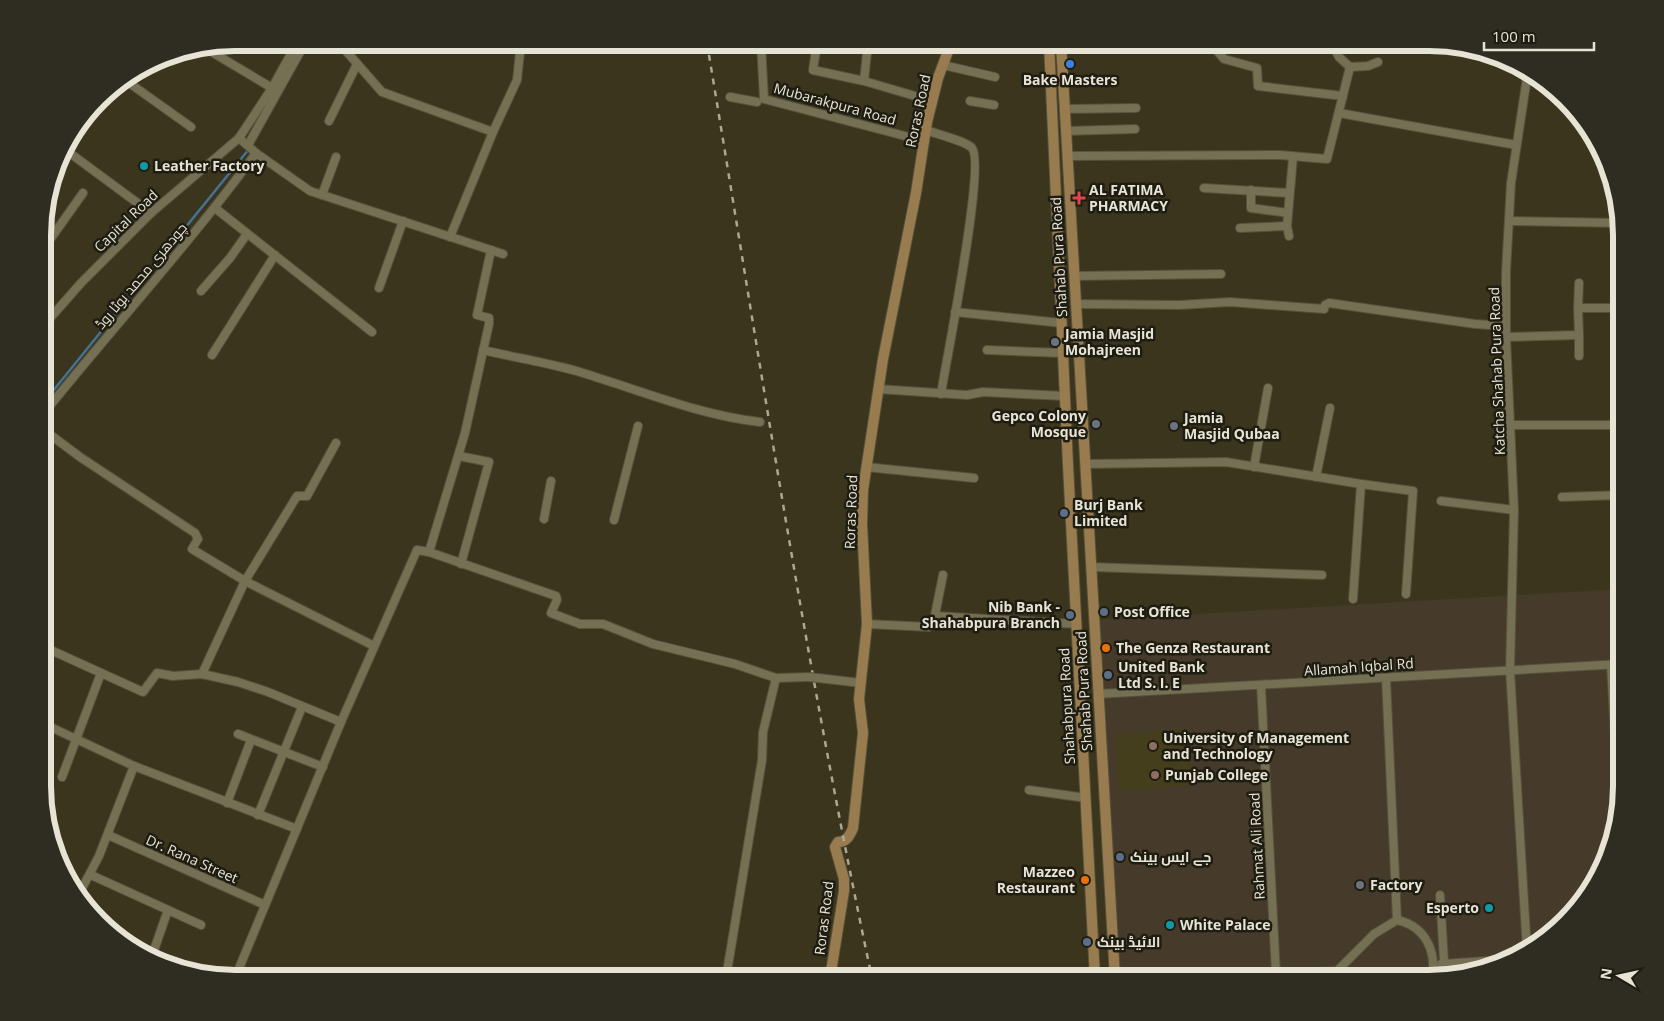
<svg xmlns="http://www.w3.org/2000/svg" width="1664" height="1021" viewBox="0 0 1664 1021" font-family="'Open Sans',Cairo,sans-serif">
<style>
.industrial{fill:#463b2b}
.built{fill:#443e1d}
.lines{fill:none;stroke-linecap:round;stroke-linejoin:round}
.stream{stroke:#457196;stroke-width:2.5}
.minor-casing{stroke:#55513a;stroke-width:10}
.major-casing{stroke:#55513a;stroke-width:12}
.minor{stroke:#756f54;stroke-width:8}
.major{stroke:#987c4f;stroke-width:10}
.rail{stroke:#aba795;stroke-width:2.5;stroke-dasharray:6 6;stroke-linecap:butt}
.minor-bridge-casing{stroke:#55513a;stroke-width:10;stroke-linecap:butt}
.minor-bridge{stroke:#756f54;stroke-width:8}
.shop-dot{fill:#3f7fe0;stroke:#1f1d12;stroke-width:2}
.culture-dot{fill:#0f9aa8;stroke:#1f1d12;stroke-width:2}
.health-dot{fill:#e0444e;stroke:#1f1d12;stroke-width:2}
.worship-dot{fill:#6b7280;stroke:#1f1d12;stroke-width:2}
.service-dot{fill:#5c6f8a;stroke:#1f1d12;stroke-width:2}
.food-dot{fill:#e8710a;stroke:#1f1d12;stroke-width:2}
.education-dot{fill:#8d6e63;stroke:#1f1d12;stroke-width:2}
.labels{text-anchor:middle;stroke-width:5;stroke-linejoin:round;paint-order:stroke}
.poi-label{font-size:14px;font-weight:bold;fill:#e7e4d5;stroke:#1f1d12;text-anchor:start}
.street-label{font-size:14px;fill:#e7e4d5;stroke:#1f1d12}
.rim{fill:none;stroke:#e7e4d5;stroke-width:6}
</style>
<rect width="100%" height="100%" fill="#3a351c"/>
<path class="industrial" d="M 1621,589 L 1621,798 L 1611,848 L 1589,893 L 1525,953 L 1441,978 L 1115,978 L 1094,620 Z"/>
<path class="built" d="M 1189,729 L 1193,785 L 1118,791 L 1115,734 Z"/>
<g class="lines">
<g class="stream">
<path d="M 255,140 L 285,86"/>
<path d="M 44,402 L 249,149"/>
</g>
<defs>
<g id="minor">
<path d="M 339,43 L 382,92 L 493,132"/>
<path d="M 761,43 L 764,99 L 924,141"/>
<path d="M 817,43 L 813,70 L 864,81 L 932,101"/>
<path d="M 1205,43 L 1214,47 L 1224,59 L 1257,68 L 1258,86 L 1343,96"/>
<path d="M 1331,43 L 1339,57 L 1350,67 L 1368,66 L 1378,62"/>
<path d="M 205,48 L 272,88"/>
<path d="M 1137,48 L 1213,47"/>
<path d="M 943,65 L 995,77"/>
<path d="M 125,80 L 191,127"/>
<path d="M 864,81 L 868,43"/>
<path d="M 730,97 L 757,102"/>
<path d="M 970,101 L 994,105"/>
<path d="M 1064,109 L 1136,108"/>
<path d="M 1339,113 L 1516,145"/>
<path d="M 329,121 L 357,64"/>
<path d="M 926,130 C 936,134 966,141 972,148 C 986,165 946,361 941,394"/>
<path d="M 1066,131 L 1135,129"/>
<path d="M 239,138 L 256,153 L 310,191 L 503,254"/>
<path d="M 248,145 L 305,43"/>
<path d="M 63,148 L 151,213"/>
<path d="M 1067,156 L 1280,155 L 1327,159 L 1350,67"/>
<path d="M 1204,188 L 1289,193"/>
<path d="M 1251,190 L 1251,208 L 1288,213"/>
<path d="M 322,195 L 336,157"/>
<path d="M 215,208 L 372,332"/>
<path d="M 1509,221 L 1621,223"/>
<path d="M 1240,228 L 1287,226"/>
<path d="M 1289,236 L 1287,226 L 1293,157"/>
<path d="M 450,237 L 493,132 L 517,80 L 521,43"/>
<path d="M 44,248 L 83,193"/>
<path d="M 1074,276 L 1221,274"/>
<path d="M 379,288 L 403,221"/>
<path d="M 201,291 L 230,258 L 247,234"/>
<path d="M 1076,304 L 1179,305 L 1230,302 L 1324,309 L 1325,305 L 1329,303 L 1475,324 L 1506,326"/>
<path d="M 1578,308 L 1579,283"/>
<path d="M 955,312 L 1061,323"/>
<path d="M 44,325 L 81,283 L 151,213 L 239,138 L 272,88 L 297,43"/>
<path d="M 1579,335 L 1579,356"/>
<path d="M 1506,337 L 1579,335 L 1578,308 L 1621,308"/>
<path d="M 483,350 C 516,358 551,363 583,373 C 642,391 699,415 760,422"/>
<path d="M 987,350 L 1063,353"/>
<path d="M 212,355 L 275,255"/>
<path d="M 878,389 L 967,395 L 983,392 L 1064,396"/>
<path d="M 44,413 C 114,326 190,243 256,153"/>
<path d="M 1512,425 L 1621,425"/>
<path d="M 44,430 L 80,457 L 195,533 L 198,539 L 192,549 L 245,581 L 374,646"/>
<path d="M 459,456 L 489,462 L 461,564"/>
<path d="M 1085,464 L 1226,462 L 1361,484 L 1353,599"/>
<path d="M 866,467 L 974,478"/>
<path d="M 1254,467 L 1268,388"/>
<path d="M 1316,477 L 1330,408"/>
<path d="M 1361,484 L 1413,491 L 1406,594"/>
<path d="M 1562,497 L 1621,495"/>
<path d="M 1441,501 L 1514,510"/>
<path d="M 544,519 L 551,481"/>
<path d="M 614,520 L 638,426"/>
<path d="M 429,552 L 465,433 L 489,324 L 489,318 L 477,315 L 491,250"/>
<path d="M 1091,567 L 1322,575"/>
<path d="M 936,616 L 1077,624"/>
<path d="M 867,624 L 929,627 L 933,625 L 943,575"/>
<path d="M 44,647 L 143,692 L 157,673 L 173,676 L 202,674 L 238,682 L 268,692 L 341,722"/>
<path d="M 1611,665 L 1619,807"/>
<path d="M 202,674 L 245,581 L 297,496 L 307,496 L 336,443"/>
<path d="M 818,678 L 861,683"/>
<path d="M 1386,678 L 1397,920"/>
<path d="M 1261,686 L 1276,974"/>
<path d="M 1098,694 L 1621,664"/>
<path d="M 44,724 L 134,766 L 297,829"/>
<path d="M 238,734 L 323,767"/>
<path d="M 62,777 L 101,673"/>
<path d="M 1029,790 L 1086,798"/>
<path d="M 227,803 L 251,740"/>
<path d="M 258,815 L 302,707"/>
<path d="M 108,835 L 265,905"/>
<path d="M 91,875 L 201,925"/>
<path d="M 79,894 L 99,856 L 134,766"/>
<path d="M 1440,895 L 1445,977"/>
<path d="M 1527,951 L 1510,670 L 1514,510 L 1506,337 L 1506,272 L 1511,183 L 1528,71"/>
<path d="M 153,953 L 168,910"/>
<path d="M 1441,964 L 1501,960"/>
<path d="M 1337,971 L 1374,934 L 1397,920 C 1425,926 1437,951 1432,978"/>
<path d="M 235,978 L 341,722 L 417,550 L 429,552 L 556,596 L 557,600 L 551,613 L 580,624 L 603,624 L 653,644 L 735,664 L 776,678 L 808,677"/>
<path d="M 344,978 L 346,977 L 352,978"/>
<path d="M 726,978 L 762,760 L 763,732 L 776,678"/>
<path d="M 1209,978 L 1337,971 L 1345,978"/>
</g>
<g id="major">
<path d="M 1049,43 L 1068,465 L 1095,978"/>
<path d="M 1061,43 L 1115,978"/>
<path d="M 830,978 L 844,891 L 844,879 L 835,847 L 838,842 C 847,842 850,835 853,828 L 863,733 L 859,699 L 867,624 L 862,524 L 863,490 L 883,359 L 916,193 L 927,122 L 938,78 L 951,43"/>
</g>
</defs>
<use href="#minor" class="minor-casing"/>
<use href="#major" class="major-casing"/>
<use href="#minor" class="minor"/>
<use href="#major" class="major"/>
<path class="rail" d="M 707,43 C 759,355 806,668 872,978"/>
<defs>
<path id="minor-bridge" d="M 808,677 L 818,678"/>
</defs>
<use href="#minor-bridge" class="minor-bridge-casing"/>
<use href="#minor-bridge" class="minor-bridge"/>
</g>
<circle class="shop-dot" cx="1070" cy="64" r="5"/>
<g class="culture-dot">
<circle cx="144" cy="166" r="5"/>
<circle cx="1489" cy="908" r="5"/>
<circle cx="1170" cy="925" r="5"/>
</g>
<path class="health-dot" d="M1076.5 190.5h5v5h5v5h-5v5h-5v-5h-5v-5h5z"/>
<g class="worship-dot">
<circle cx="1055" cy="342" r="5"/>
<circle cx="1096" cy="424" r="5"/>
<circle cx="1174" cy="426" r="5"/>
<circle cx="1360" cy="885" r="5"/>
</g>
<g class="service-dot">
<circle cx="1064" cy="513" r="5"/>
<circle cx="1104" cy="612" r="5"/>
<circle cx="1070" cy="615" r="5"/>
<circle cx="1108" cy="675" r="5"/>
<circle cx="1120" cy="857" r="5"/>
<circle cx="1087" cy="942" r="5"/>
</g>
<g class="food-dot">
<circle cx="1106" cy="648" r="5"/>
<circle cx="1085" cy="880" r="5"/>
</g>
<g class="education-dot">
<circle cx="1153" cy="746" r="5"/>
<circle cx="1155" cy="775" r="5"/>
</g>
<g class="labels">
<g class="poi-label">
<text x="1070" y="85" text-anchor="middle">Bake Masters</text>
<text x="154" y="171">Leather Factory</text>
<text x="1089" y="195">AL FATIMA<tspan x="1089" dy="16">PHARMACY</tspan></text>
<text x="1065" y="339">Jamia Masjid<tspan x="1065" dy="16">Mohajreen</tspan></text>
<text x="1086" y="421" text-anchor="end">Gepco Colony<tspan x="1086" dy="16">Mosque</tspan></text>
<text x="1184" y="423">Jamia<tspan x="1184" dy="16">Masjid Qubaa</tspan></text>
<text x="1074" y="510">Burj Bank<tspan x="1074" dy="16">Limited</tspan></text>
<text x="1060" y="612" text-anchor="end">Nib Bank -<tspan x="1060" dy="16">Shahabpura Branch</tspan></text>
<text x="1114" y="617">Post Office</text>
<text x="1116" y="653">The Genza Restaurant</text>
<text x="1118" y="672">United Bank<tspan x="1118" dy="16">Ltd S. I. E</tspan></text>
<text x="1163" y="743">University of Management<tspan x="1163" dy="16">and Technology</tspan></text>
<text x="1165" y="780">Punjab College</text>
<text x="1130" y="862">جے ایس بینک</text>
<text x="1075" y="877" text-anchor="end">Mazzeo<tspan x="1075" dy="16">Restaurant</tspan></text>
<text x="1370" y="890">Factory</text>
<text x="1479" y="913" text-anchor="end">Esperto</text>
<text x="1180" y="930">White Palace</text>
<text x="1097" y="947">الائیڈ بینک</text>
</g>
<g class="street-label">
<text transform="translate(835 104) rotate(15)" y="5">Mubarakpura Road</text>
<text transform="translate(918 111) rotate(-78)" y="5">Roras Road</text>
<text transform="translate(126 221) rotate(-44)" y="5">Capital Road</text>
<text transform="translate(1059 257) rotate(-93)" y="5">Shahab Pura Road</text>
<text transform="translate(141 276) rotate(-50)" y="5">چودھری محمد بوٹا روڈ</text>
<text transform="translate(1497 371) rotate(-92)" y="5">Katcha Shahab Pura Road</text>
<text transform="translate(851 512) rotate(-88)" y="5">Roras Road</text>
<text transform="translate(1359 667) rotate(-4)" y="5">Allamah Iqbal Rd</text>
<text transform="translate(1084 691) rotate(-93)" y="5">Shahab Pura Road</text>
<text transform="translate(1067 706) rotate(-93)" y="5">Shahabpura Road</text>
<text transform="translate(1257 846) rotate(-93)" y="5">Rahmat Ali Road</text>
<text transform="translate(192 859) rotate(24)" y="5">Dr. Rana Street</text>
<text transform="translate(824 918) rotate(-83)" y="5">Roras Road</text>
</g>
</g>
<path d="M0 0H1664V1021H0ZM235 51H1429A184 184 0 0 1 1613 235V786A184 184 0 0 1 1429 970H235A184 184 0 0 1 51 786V235A184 184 0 0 1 235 51Z" fill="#2f2d22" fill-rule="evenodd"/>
<path class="rim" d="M235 51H1429A184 184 0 0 1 1613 235V786A184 184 0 0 1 1429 970H235A184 184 0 0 1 51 786V235A184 184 0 0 1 235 51Z"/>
<g transform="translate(1619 976) rotate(279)" stroke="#1f1d12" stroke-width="4" paint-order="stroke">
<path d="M0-4L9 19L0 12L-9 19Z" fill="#e7e4d5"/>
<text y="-8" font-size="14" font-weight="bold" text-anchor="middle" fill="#e7e4d5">N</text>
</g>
<path d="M1484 42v8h110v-8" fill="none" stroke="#e7e4d5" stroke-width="2.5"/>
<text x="1492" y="42" font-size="15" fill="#e7e4d5" stroke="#1f1d12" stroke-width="4" paint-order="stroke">100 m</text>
</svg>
